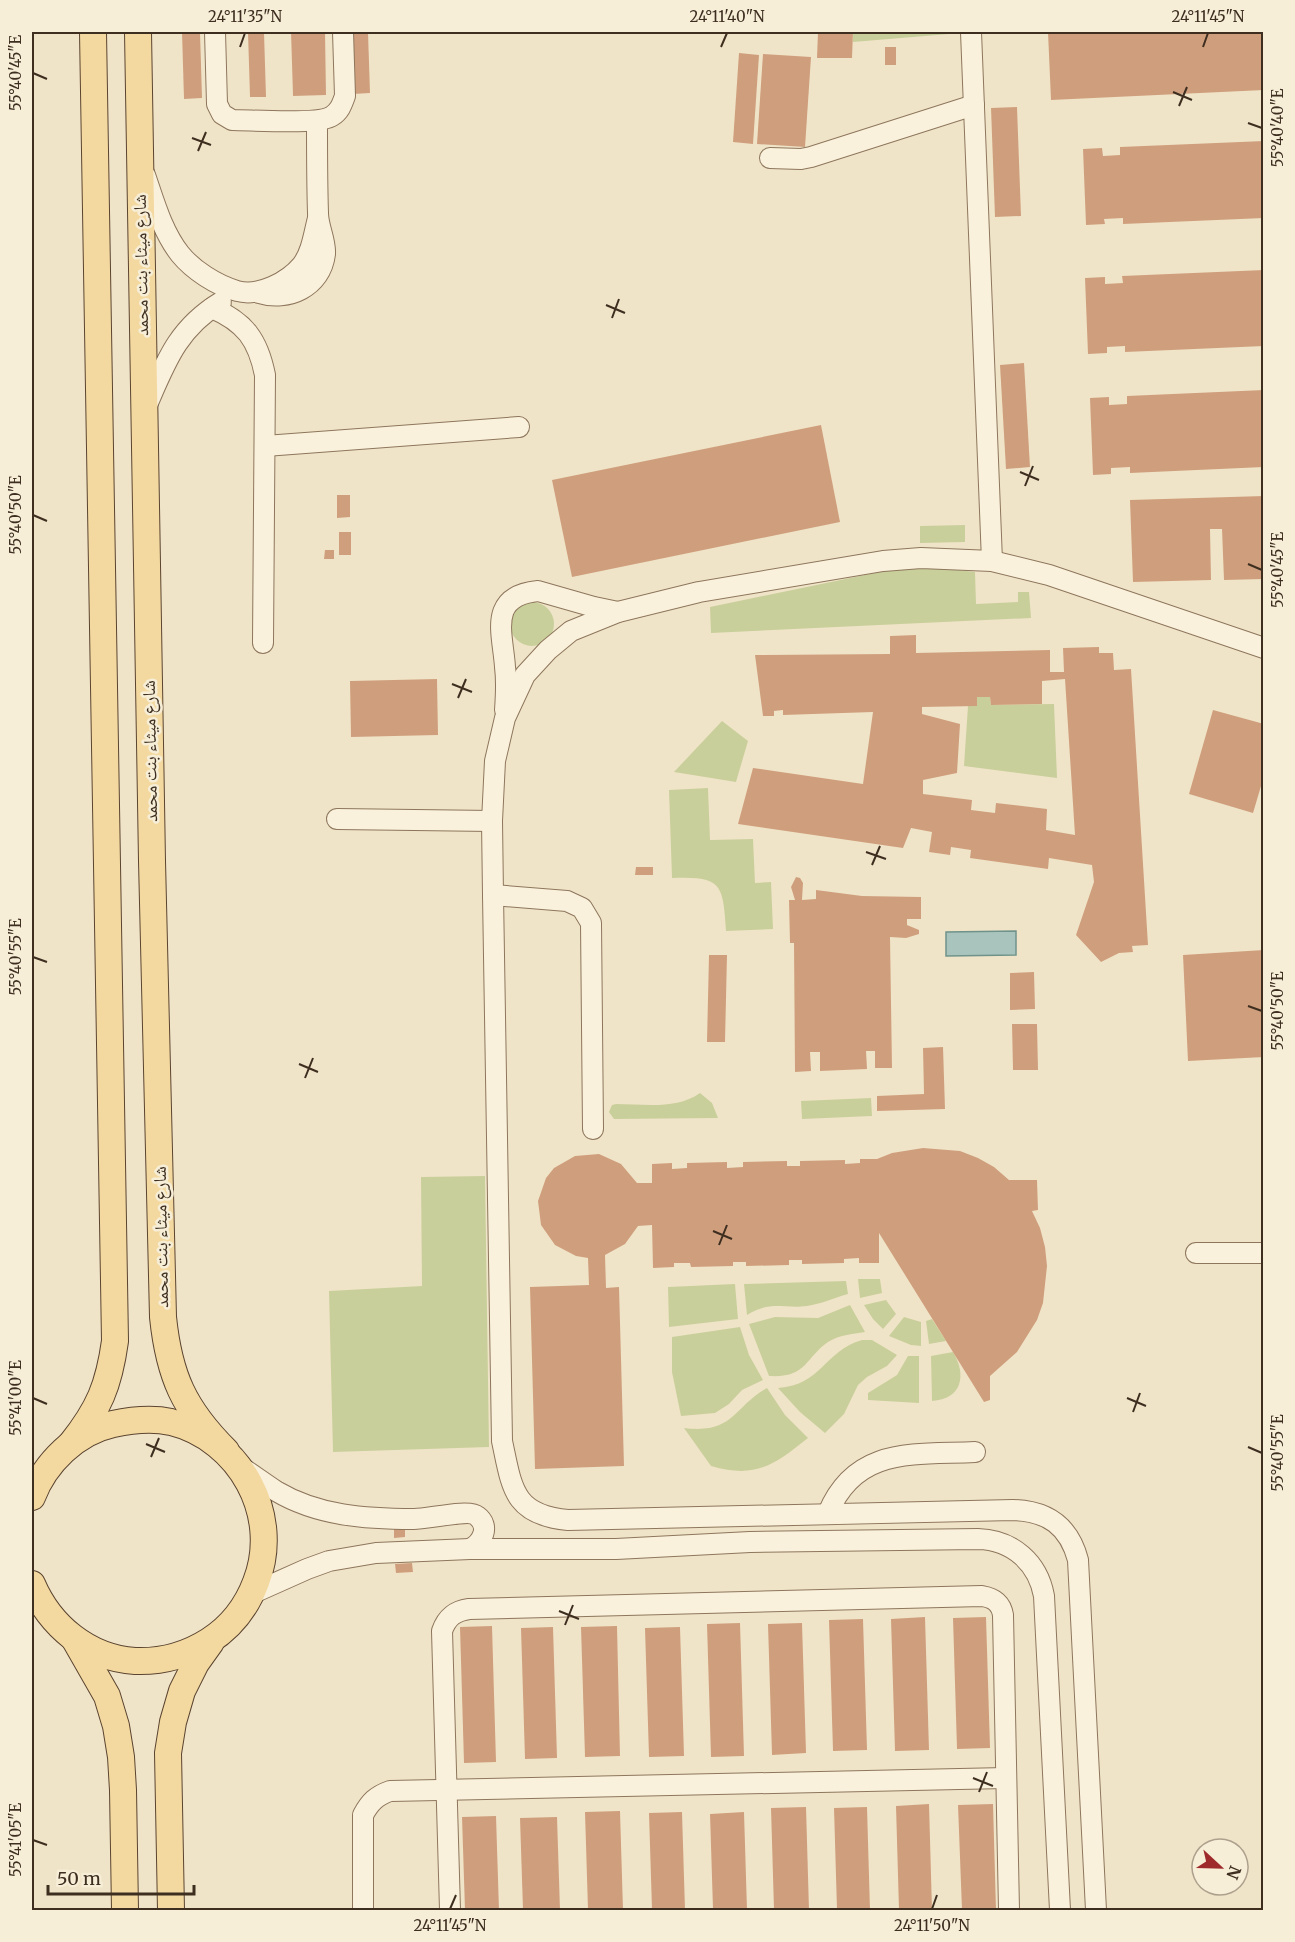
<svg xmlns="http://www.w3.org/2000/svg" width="1295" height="1942" viewBox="0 0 1295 1942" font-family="Merriweather,'Noto Naskh Arabic',serif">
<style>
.green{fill:#c9cf9b}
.water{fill:#a9c4bc;stroke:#6f938a;stroke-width:1.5}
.building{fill:#cf9f7d;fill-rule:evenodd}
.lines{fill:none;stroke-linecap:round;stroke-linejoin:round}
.minor-casing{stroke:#8d765c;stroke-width:22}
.major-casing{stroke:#5b4430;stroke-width:28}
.minor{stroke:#faf1dc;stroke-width:20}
.major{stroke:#f3d9a0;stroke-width:26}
.ticks{fill:none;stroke:#3d2e20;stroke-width:2}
.labels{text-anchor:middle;stroke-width:5;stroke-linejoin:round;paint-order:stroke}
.street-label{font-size:18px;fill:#3d2e20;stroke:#f7eed8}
.neatline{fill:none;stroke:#3d2e20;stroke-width:2}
.ticks-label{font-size:15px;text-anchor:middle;fill:#3d2e20}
</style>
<rect width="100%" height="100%" fill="#f0e4c8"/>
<g class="green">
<path d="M 853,32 L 949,32 L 949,34 L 853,42 Z"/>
<path d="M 965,525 L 965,542 L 920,543 L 920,526 Z"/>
<path d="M 932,567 L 975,572 L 976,604 L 1018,602 L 1018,592 L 1029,592 L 1031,618 L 711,633 L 710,607 L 889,570 Z"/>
<circle cx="532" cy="624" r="22"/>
<path d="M 977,697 L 990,697 L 991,705 L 1054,704 L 1057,778 L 964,766 L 968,706 Z"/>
<path d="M 722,721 L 748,741 L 736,782 L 674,772 Z"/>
<path d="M 708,788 L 710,840 L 753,839 L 755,883 L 771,882 L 773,929 L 726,931 C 723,884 722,876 672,878 L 669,790 Z"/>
<path d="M 700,1093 L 712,1103 L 718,1118 L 614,1119 L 609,1112 L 612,1105 L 616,1104 C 644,1104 676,1110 700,1093 Z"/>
<path d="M 871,1098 L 872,1116 L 802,1119 L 801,1101 Z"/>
<path d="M 485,1176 L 489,1447 L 333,1452 L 329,1291 L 422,1286 L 421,1177 Z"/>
<path d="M 858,1279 L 880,1279 L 882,1293 L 860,1298 Z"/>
<path d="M 846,1281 L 848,1294 C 834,1298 821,1304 807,1306 C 782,1309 772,1300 747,1315 L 744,1284 Z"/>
<path d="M 735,1284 L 738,1319 L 669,1327 L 668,1287 Z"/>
<path d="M 886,1300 L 896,1314 L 883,1329 L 873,1319 L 864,1305 Z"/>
<path d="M 850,1305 L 865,1332 C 852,1334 839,1335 828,1342 C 804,1359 807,1378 769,1376 L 749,1324 L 775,1317 L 818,1318 Z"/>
<path d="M 904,1317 L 921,1322 L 921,1346 L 911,1345 L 889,1336 Z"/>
<path d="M 932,1319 L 946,1341 L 929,1344 L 926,1321 Z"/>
<path d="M 740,1327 L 749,1355 L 763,1380 L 742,1390 L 729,1404 L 715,1413 L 681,1416 L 672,1372 L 672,1337 Z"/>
<path d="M 862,1340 L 872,1340 L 897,1355 L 887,1366 L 867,1377 L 858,1385 L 844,1414 L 825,1433 L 800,1412 L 778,1388 C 822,1385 824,1351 862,1340 Z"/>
<path d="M 953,1352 C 967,1375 962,1399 932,1401 L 931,1356 Z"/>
<path d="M 908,1356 L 919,1356 L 919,1403 L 868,1400 L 868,1393 L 897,1375 Z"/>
<path d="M 767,1388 L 785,1415 L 808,1438 C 774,1465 756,1479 711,1466 L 684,1428 C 734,1434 732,1408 767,1388 Z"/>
</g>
<path class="water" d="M 1016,931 L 1016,955 L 946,956 L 946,932 Z"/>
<g class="building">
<path d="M 182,32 L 200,32 L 202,98 L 184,99 Z"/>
<path d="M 248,32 L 264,32 L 266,97 L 250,97 Z"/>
<path d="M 291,32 L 325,32 L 326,95 L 293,96 Z"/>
<path d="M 352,32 L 368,32 L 370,93 L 353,94 Z"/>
<path d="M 818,32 L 853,32 L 852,58 L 817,58 Z"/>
<path d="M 1048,32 L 1264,32 L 1264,90 L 1051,100 Z"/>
<rect x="885" y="47" width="11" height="18"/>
<path d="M 739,53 L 759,55 L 753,144 L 733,142 Z"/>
<path d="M 763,54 L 811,57 L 805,147 L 757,144 Z"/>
<path d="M 1017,107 L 1021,216 L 995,217 L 991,108 Z"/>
<path d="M 1264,141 L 1264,218 L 1123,224 L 1123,218 L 1104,219 L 1105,224 L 1086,225 L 1083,149 L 1102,148 L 1103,156 L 1120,155 L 1120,147 Z"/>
<path d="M 1264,270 L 1264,346 L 1125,352 L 1125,346 L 1107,347 L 1107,353 L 1088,354 L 1085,278 L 1105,277 L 1105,284 L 1123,283 L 1122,276 Z"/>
<path d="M 1024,363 L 1030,467 L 1006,469 L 1000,365 Z"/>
<path d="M 1264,390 L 1264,467 L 1130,473 L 1130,467 L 1111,468 L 1111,474 L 1093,475 L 1090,398 L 1109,397 L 1109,405 L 1127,404 L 1127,396 Z"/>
<path d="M 821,425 L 840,522 L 572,577 L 552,480 Z"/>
<path d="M 337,495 L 350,495 L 350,517 L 337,518 Z"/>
<path d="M 1264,496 L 1264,579 L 1224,580 L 1222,529 L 1210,529 L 1211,580 L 1133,582 L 1130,500 Z"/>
<rect x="339" y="532" width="12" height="23"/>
<path d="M 325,550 L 334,550 L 334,559 L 324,559 Z"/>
<path d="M 916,635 L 916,653 L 1050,650 L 1050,672 L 1064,672 L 1063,648 L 1099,647 L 1099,653 L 1113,653 L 1114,670 L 1131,669 L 1148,945 L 1132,946 L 1133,952 L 1119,953 L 1101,962 L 1076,935 L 1094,882 L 1092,865 L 1049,858 L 1048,869 L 970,858 L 971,850 L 951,847 L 950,855 L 929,852 L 932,832 L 911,828 L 903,848 L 738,824 L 753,768 L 863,784 L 873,712 L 783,715 L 783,710 L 774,711 L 774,716 L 763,716 L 755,655 L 890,654 L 890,636 ZM 1065,679 L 1075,835 L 1046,830 L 1047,809 L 996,803 L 995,813 L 971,810 L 972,800 L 923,794 L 923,780 L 957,773 L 960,724 L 922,714 L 922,707 L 977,706 L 977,697 L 990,697 L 991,705 L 1042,704 L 1042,681 Z"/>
<path d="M 437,679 L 438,735 L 351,737 L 350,681 Z"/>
<path d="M 1213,710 L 1264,724 L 1264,776 L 1253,813 L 1189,794 Z"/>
<path d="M 636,867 L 653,867 L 653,875 L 635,875 Z"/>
<path d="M 796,877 L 800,878 L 803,883 L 802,900 L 816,899 L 816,890 L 862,896 L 921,897 L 921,919 L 907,919 L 907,925 L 919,930 L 919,934 L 906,938 L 890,937 L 892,1068 L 875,1068 L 875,1051 L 866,1051 L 867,1069 L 820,1071 L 820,1052 L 810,1052 L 811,1071 L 795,1072 L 794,943 L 790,943 L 789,900 L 795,900 L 791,887 Z"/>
<path d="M 1264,950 L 1264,1057 L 1188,1061 L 1183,955 Z"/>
<path d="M 709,955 L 727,955 L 725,1042 L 707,1042 Z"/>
<path d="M 1034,972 L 1035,1009 L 1010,1010 L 1010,973 Z"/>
<path d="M 1012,1024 L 1037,1024 L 1038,1070 L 1013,1070 Z"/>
<path d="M 943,1047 L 945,1109 L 877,1111 L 877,1096 L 924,1094 L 923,1048 Z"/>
<path d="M 923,1148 L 960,1151 L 978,1158 L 994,1167 L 1009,1180 L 1037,1180 L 1038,1210 L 1032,1211 L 1040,1228 L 1045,1247 L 1047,1266 L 1043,1303 L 1037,1320 L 1017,1352 L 990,1376 L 990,1400 L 984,1402 L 879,1233 L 879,1263 L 859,1263 L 859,1258 L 844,1259 L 844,1263 L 802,1264 L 802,1260 L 789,1260 L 789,1265 L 746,1266 L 746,1262 L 733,1262 L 733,1266 L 691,1267 L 690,1263 L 674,1263 L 674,1267 L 653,1268 L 652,1225 L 638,1226 L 625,1244 L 605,1255 L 606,1288 L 619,1287 L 624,1466 L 535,1469 L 530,1287 L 589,1285 L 588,1258 L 576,1256 L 555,1245 L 541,1225 L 538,1201 L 546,1178 L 554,1168 L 575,1156 L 599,1154 L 621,1164 L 637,1183 L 652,1183 L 652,1164 L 672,1163 L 672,1169 L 687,1168 L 687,1163 L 727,1162 L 727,1168 L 743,1167 L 743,1162 L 787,1161 L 787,1166 L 800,1166 L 800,1161 L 845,1160 L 845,1164 L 860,1163 L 860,1159 L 877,1159 L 892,1153 Z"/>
<path d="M 405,1525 L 405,1537 L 394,1538 L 394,1526 Z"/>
<path d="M 412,1563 L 413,1572 L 396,1573 L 395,1564 Z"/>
<path d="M 925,1617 L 929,1750 L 895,1751 L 891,1619 Z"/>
<path d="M 986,1617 L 990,1748 L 957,1749 L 953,1618 Z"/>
<path d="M 863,1619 L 867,1750 L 833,1751 L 829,1620 Z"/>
<path d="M 740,1623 L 744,1756 L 711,1757 L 707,1624 Z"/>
<path d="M 802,1623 L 806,1753 L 772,1755 L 768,1624 Z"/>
<path d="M 492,1626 L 496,1762 L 464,1763 L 460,1627 Z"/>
<path d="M 617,1626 L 620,1756 L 585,1757 L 581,1627 Z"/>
<path d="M 553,1627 L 557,1758 L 525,1759 L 521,1628 Z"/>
<path d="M 680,1627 L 684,1756 L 649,1757 L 645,1628 Z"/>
<path d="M 929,1804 L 932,1910 L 899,1910 L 896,1806 Z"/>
<path d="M 993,1804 L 996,1910 L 962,1910 L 958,1805 Z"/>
<path d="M 806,1807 L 809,1910 L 774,1910 L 771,1808 Z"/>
<path d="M 867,1807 L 870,1910 L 837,1910 L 834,1808 Z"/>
<path d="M 620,1811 L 623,1910 L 588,1910 L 585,1812 Z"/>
<path d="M 682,1812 L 685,1910 L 652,1910 L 649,1813 Z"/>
<path d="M 744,1812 L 747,1910 L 713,1910 L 710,1814 Z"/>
<path d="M 496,1816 L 499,1910 L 465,1910 L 462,1817 Z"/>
<path d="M 557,1817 L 560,1910 L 523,1910 L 520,1818 Z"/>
</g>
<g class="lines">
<defs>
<g id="minor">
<path d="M 215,32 L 217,104 L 222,114 L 232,120 C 252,120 319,125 332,116 C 340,111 342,104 345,96 L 343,32"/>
<path d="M 971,32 L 992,561"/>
<path d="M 770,158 L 801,159 L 811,157 L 974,105"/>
<path d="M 145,175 C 154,201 162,231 180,254 C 193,270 216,285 237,291 C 259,297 288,282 302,265 C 312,252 314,233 318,218"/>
<path d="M 259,293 C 288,302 321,287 325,254 C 326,240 318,227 318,213 C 317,183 317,152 317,121"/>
<path d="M 212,308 C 245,322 258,340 265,375 L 263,643"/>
<path d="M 147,405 C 166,361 178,328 221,302"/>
<path d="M 265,446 L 519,427"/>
<path d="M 505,710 C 506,696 507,682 505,667 C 503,634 487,596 538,591 L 594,607 L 618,612"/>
<path d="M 337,819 L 492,821"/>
<path d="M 493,895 L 567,901 L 582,908 L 591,923 L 593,1129"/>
<path d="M 1196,1253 L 1264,1253"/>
<path d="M 241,1467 C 253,1475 264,1483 276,1491 C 318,1516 366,1519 414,1519 C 428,1519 469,1509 477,1516 C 491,1526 482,1543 470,1549"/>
<path d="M 828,1513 C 856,1446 914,1455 975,1452"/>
<path d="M 251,1594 L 307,1569 L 329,1561 L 376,1553 L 470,1549 L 616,1549 L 750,1542 L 978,1539 C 1013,1540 1038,1563 1044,1596 L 1060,1910"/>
<path d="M 363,1910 L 363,1815 C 370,1802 376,1796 390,1791 L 1006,1778"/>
<path d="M 450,1910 L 442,1631 C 447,1617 455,1611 469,1609 L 982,1596 C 994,1598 1001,1603 1003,1615 L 1009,1910"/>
<path d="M 1096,1910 L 1078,1560 C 1069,1526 1048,1511 1013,1510 L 568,1520 C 513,1515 512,1488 502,1441 L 493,895 L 492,821 L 495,761 L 505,718 L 525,675 L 548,650 L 571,631 L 618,612 L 699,592 L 883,561 L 921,558 L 992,561 L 1049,575 L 1264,648"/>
</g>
<g id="major">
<path d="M 138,32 L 152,861 L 163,1317 C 169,1376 184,1409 226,1451"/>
<path d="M 71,1444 C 99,1409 109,1385 115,1341 L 93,32"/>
<path d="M 32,1497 C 45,1463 76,1432 113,1424 C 132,1420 152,1418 171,1422 C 240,1439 282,1515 256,1582 C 247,1606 231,1627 209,1641 C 187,1655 162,1662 135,1661 C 88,1658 50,1626 32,1584"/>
<path d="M 75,1640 L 107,1696 L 116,1726 L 121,1757 L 123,1790 L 125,1910"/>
<path d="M 171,1910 L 168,1753 L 173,1722 L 182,1691 L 196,1663 L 211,1642"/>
</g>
</defs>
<use href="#minor" class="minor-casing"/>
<use href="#major" class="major-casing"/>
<use href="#minor" class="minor"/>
<use href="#major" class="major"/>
</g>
<path class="ticks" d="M 240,47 L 245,33M 721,47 L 727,33M 1203,47 L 1208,33M 33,73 L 47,79M 1173,92 L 1192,100M 1179,106 L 1187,87M 1248,123 L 1262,128M 192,138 L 211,145M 198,151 L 206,132M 606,305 L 625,313M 612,318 L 619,299M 1020,472 L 1039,480M 1025,486 L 1033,466M 33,515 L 47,521M 1248,564 L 1262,570M 452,684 L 472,692M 458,698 L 466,679M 866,852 L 886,859M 872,865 L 880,846M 33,957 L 47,962M 1248,1006 L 1262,1011M 299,1064 L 318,1072M 305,1078 L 313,1058M 713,1231 L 732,1239M 719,1245 L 727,1225M 33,1398 L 47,1404M 1127,1398 L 1146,1406M 1133,1412 L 1140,1393M 146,1444 L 165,1452M 1248,1447 L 1262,1453M 151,1457 L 159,1438M 559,1611 L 579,1619M 565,1625 L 573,1605M 973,1778 L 993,1786M 979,1792 L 987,1772M 33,1840 L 47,1845M 450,1909 L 456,1895M 932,1909 L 937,1895"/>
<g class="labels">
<g class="street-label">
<text transform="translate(141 265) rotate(-91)" y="6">شارع ميثاء بنت محمد</text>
<text transform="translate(150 751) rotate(-91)" y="6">شارع ميثاء بنت محمد</text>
<text transform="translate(161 1237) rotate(-91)" y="6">شارع ميثاء بنت محمد</text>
</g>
</g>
<rect width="1295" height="1942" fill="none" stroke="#f7eed8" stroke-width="66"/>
<g transform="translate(1220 1867) rotate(112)"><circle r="28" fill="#f7eed8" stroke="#ada18e" stroke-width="1.5"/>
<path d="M0-4.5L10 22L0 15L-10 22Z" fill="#9e2a2b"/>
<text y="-9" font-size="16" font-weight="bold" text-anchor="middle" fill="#3d2e20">N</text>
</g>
<path d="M48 1885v9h146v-9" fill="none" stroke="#3d2e20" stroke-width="3"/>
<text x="57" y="1885" font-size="18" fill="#3d2e20" stroke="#f7eed8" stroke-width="4.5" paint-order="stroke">50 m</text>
<rect x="33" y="33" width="1229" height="1876" class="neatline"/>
<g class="ticks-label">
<text x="245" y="22">24°11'35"N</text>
<text x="727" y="22">24°11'40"N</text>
<text x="1208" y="22">24°11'45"N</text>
<text transform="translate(16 73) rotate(-90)" y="5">55°40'45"E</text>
<text transform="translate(1278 128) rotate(-90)" y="5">55°40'40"E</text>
<text transform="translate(16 515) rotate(-90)" y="5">55°40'50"E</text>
<text transform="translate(1278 570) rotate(-90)" y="5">55°40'45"E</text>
<text transform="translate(16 957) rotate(-90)" y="5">55°40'55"E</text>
<text transform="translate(1278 1011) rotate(-90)" y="5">55°40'50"E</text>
<text transform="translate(16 1398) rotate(-90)" y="5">55°41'00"E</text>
<text transform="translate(1278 1453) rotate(-90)" y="5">55°40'55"E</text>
<text transform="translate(16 1840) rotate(-90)" y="5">55°41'05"E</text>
<text x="450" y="1931">24°11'45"N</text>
<text x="932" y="1931">24°11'50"N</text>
</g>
</svg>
